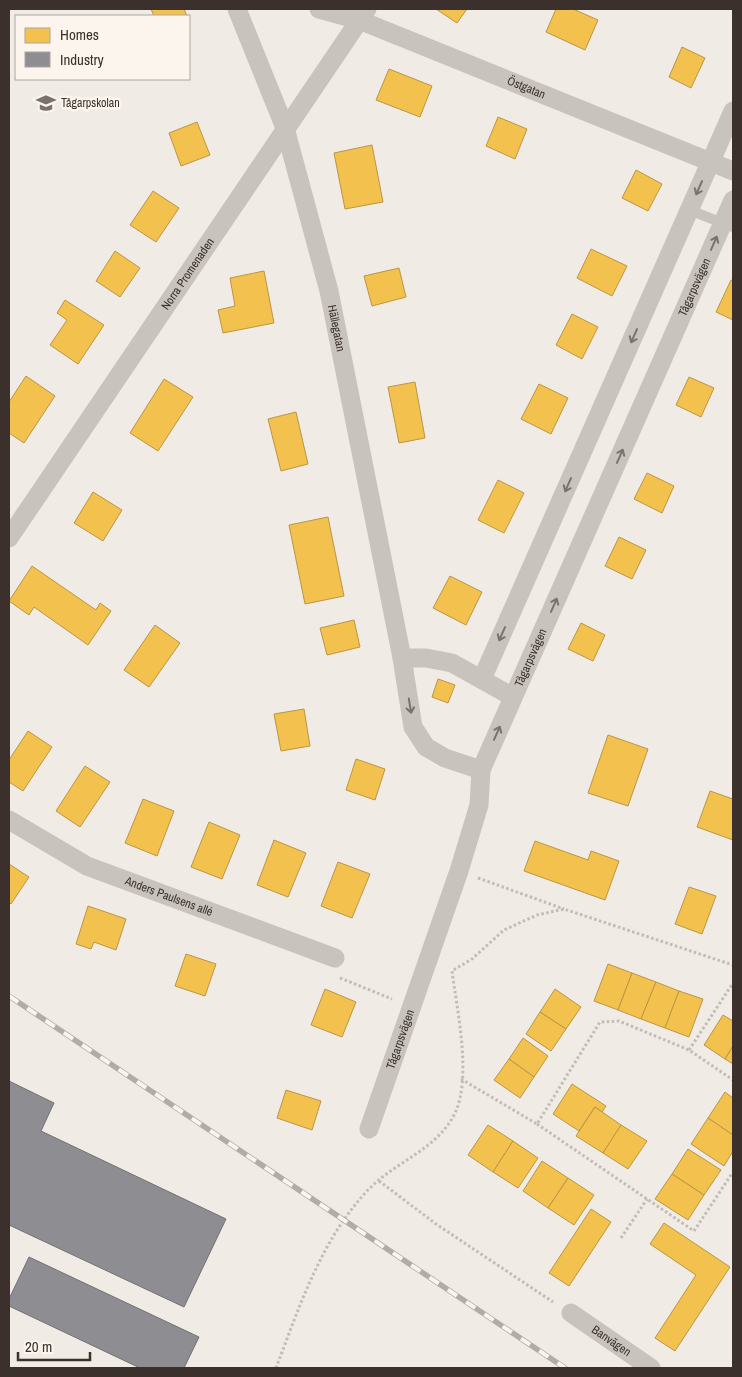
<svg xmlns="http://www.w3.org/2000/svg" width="742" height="1377" viewBox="0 0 742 1377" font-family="'Archivo Narrow',sans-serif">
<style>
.homes{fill:#f2c14e;stroke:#bb9644}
.industry{fill:#8d8d92;stroke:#747173}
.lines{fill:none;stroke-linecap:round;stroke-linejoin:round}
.path{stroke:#c2bbb6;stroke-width:3;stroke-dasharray:2.5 2.5;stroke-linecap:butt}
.service{stroke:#c9c3be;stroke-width:10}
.minor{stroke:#c9c3be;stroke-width:19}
.rail-casing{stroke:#b1aca8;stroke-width:5.5}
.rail{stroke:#fbf5ee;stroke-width:4;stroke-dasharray:11;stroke-linecap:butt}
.oneway{stroke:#7b726d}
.labels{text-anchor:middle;stroke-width:5;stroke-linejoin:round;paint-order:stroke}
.street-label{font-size:12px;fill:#3b302b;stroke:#fbf5ee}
.poi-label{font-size:12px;fill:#3b302b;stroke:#fbf5ee;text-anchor:start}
</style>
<rect width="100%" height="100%" fill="#f0ebe5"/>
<g class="homes">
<path d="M 151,9 L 184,9 L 187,16 L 154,16 Z"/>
<path d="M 436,9 L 467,9 L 457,23 Z"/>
<path d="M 556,9 L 573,9 L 598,20 L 585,50 L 546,32 Z"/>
<path d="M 682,47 L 705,58 L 691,88 L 669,77 Z"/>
<path d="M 389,69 L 432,86 L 420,117 L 376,100 Z"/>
<path d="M 498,117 L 527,129 L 515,159 L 486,146 Z"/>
<path d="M 197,122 L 210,155 L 181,166 L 169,133 Z"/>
<path d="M 372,145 L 383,202 L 345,209 L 334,153 Z"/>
<path d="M 636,170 L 662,184 L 648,211 L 622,198 Z"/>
<path d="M 153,191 L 179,208 L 156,242 L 130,225 Z"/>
<path d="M 591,249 L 627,266 L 612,296 L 577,278 Z"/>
<path d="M 115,251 L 140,268 L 120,297 L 96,281 Z"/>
<path d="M 399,268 L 406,297 L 372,306 L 364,276 Z"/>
<path d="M 264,271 L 274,323 L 223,333 L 218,310 L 235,306 L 230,278 Z"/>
<path d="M 731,280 L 733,281 L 733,320 L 716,312 Z"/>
<path d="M 65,300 L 104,325 L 78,364 L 50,345 L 67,320 L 57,313 Z"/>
<path d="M 572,314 L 598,327 L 582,359 L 556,345 Z"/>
<path d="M 26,376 L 55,396 L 24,443 L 9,433 L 9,402 Z"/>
<path d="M 689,377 L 714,388 L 701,417 L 676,405 Z"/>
<path d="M 164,379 L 193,397 L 158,451 L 130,433 Z"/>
<path d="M 415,382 L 425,438 L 399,443 L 388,387 Z"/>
<path d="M 539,384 L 568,398 L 551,434 L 521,419 Z"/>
<path d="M 296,412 L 308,464 L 281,471 L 268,419 Z"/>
<path d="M 647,473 L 674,486 L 662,513 L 634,499 Z"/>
<path d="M 498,480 L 524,493 L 504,533 L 478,520 Z"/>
<path d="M 93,492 L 122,510 L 103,541 L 74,523 Z"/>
<path d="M 328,517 L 344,596 L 305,604 L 289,525 Z"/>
<path d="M 619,537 L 646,550 L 632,579 L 605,566 Z"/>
<path d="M 32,566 L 96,610 L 100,603 L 111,611 L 88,645 L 34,607 L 29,615 L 9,601 Z"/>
<path d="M 450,576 L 482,592 L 466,625 L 433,608 Z"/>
<path d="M 354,620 L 360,647 L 327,655 L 320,628 Z"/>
<path d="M 581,623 L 605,635 L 593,661 L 568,649 Z"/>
<path d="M 155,625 L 180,643 L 149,687 L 124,670 Z"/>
<path d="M 438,679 L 455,685 L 448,703 L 432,697 Z"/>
<path d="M 304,709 L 310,746 L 281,751 L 274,714 Z"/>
<path d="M 28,731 L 52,747 L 23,791 L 9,782 L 9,760 Z"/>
<path d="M 608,735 L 648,749 L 628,806 L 588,793 Z"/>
<path d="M 356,759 L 385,769 L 375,800 L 346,790 Z"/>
<path d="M 85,766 L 110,782 L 80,827 L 56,811 Z"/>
<path d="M 710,791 L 733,799 L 733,840 L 697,827 Z"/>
<path d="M 143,799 L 174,811 L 157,856 L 125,843 Z"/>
<path d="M 209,822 L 240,835 L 222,879 L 191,867 Z"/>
<path d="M 274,840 L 306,853 L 288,897 L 257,885 Z"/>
<path d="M 535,841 L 588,860 L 591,851 L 619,861 L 605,900 L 524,871 Z"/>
<path d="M 338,862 L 370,874 L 352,918 L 321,906 Z"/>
<path d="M 9,864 L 29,877 L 11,904 L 9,902 Z"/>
<path d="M 689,887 L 716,896 L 702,934 L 675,924 Z"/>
<path d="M 88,906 L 126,919 L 116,950 L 94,942 L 91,949 L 76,944 Z"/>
<path d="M 186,954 L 216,964 L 205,996 L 175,986 Z"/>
<path d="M 608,964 L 632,973 L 618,1010 L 594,1001 Z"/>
<path d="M 632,973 L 656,982 L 641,1019 L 618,1010 Z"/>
<path d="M 656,982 L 679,991 L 665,1028 L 641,1019 Z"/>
<path d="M 325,989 L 356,1002 L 342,1037 L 311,1025 Z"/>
<path d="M 555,989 L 581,1007 L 566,1029 L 540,1012 Z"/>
<path d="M 679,991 L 703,999 L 689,1037 L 665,1028 Z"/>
<path d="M 540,1012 L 566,1029 L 551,1051 L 526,1034 Z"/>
<path d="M 723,1015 L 733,1021 L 733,1046 L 725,1059 L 704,1045 Z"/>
<path d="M 523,1038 L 548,1056 L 534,1077 L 509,1059 Z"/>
<path d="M 733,1046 L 733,1064 L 725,1059 Z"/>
<path d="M 509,1059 L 534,1077 L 520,1098 L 494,1080 Z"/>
<path d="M 572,1084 L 606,1106 L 602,1112 L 595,1107 L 579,1131 L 553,1114 Z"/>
<path d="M 286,1090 L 321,1101 L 312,1130 L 277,1118 Z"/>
<path d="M 725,1092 L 733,1098 L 733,1135 L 708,1118 Z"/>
<path d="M 595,1107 L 621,1125 L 603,1153 L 576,1136 Z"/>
<path d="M 708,1118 L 733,1135 L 733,1151 L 724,1166 L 691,1144 Z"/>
<path d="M 488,1125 L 513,1141 L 493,1172 L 468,1155 Z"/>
<path d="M 621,1125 L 647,1141 L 628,1169 L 603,1153 Z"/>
<path d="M 513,1141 L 538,1158 L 518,1188 L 493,1172 Z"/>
<path d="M 688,1149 L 721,1170 L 704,1195 L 672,1174 Z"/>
<path d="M 542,1161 L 568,1178 L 548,1208 L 523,1191 Z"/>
<path d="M 672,1174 L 704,1195 L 688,1220 L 655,1199 Z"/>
<path d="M 568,1178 L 594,1195 L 574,1225 L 548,1208 Z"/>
<path d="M 591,1209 L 611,1222 L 569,1286 L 549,1273 Z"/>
<path d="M 664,1223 L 730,1267 L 675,1351 L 655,1338 L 696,1275 L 650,1244 Z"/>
</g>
<g class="industry">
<path d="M 9,1081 L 54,1103 L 41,1131 L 226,1219 L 184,1307 L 9,1225 Z"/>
<path d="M 29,1257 L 199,1337 L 184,1368 L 140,1368 L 9,1306 L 9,1299 Z"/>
</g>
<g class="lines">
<g class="path">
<path d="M 478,878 L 564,909"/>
<path d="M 340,978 L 392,999"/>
<path d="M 689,1050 L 733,983"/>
<path d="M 461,1079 L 537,1124 L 600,1022 L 619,1021 L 689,1050 L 733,1080"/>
<path d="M 537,1124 L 694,1231 L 733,1172"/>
<path d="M 379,1181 L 436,1224 L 553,1302"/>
<path d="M 621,1238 L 647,1199"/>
<path d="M 276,1368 C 300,1305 323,1234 373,1185 C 400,1160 438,1148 455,1113 C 472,1077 457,1010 452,971 L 472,959 L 504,930 L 537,915 L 564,909 L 733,965"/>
</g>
<path class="service" d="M 689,210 L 733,227"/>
<g class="minor">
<path id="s1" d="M 237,9 L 285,128 L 329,291 L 402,658 L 413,727 L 426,747 L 445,758 L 481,770"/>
<path id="s2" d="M 319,9 L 359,20 L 733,171"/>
<path id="s3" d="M 9,538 L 367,9"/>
<path d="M 402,658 L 426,658 L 452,663 L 513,697"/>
<path d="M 482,679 L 733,111"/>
<path id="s4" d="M 9,820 L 87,866 L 335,958"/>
<path id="s5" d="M 369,1129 L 459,871 L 479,805 L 481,770 L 733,200"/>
<path id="s6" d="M 571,1313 L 651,1368"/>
</g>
<defs>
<path id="rail" d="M 9,996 L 565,1368"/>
</defs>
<use href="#rail" class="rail-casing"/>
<use href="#rail" class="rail"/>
</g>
<defs><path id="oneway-shaft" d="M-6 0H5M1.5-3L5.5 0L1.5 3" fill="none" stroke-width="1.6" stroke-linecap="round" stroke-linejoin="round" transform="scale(1.25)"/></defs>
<g class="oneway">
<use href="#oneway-shaft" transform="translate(699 188) rotate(114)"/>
<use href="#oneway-shaft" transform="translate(714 243) rotate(-66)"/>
<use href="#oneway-shaft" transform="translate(634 336) rotate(114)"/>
<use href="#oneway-shaft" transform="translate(620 456) rotate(-66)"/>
<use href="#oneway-shaft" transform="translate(568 485) rotate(114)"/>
<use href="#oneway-shaft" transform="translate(554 605) rotate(-66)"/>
<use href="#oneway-shaft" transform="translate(502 634) rotate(114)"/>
<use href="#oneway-shaft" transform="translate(410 706) rotate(81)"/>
<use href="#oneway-shaft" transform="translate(497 733) rotate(-66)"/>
</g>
<defs>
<symbol id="school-bare" viewBox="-9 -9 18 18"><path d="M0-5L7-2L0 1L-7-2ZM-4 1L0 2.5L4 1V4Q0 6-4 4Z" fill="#7a716c" stroke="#fbf5ee" stroke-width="2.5" paint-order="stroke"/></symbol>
</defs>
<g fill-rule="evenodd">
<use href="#school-bare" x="32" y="89" width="28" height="28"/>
</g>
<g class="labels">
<g class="street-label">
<text dy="4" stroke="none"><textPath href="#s2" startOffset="222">Östgatan</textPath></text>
<text dy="4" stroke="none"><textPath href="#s3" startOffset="319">Norra Promenaden</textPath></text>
<text dy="4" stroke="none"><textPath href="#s5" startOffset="905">Tågarpsvägen</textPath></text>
<text dy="4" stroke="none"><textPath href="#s1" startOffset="335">Hällegatan</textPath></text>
<text dy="4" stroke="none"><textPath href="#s5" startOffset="500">Tågarpsvägen</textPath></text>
<text dy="4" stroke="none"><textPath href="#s4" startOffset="178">Anders Paulsens allé</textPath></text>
<text dy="4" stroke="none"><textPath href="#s5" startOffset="95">Tågarpsvägen</textPath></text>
<text dy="4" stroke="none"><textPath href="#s6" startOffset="49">Banvägen</textPath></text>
</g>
<g class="poi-label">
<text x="61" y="107">Tågarpskolan</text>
</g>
</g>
<rect width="742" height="1377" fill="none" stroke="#3b302b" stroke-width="20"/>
<rect x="15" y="15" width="175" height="65" fill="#fbf5ee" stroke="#aea6a0"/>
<rect x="25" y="28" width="25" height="15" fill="#f2c14e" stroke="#aea6a0"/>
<text x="60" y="40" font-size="15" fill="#3b302b">Homes</text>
<rect x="25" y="52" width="25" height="15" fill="#8d8d92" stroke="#aea6a0"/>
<text x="60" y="65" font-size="15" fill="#3b302b">Industry</text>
<path d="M18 1352v8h72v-8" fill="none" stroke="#3b302b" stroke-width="2.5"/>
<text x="25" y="1352" font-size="15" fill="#3b302b" stroke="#fbf5ee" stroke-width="4" paint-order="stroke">20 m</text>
</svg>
